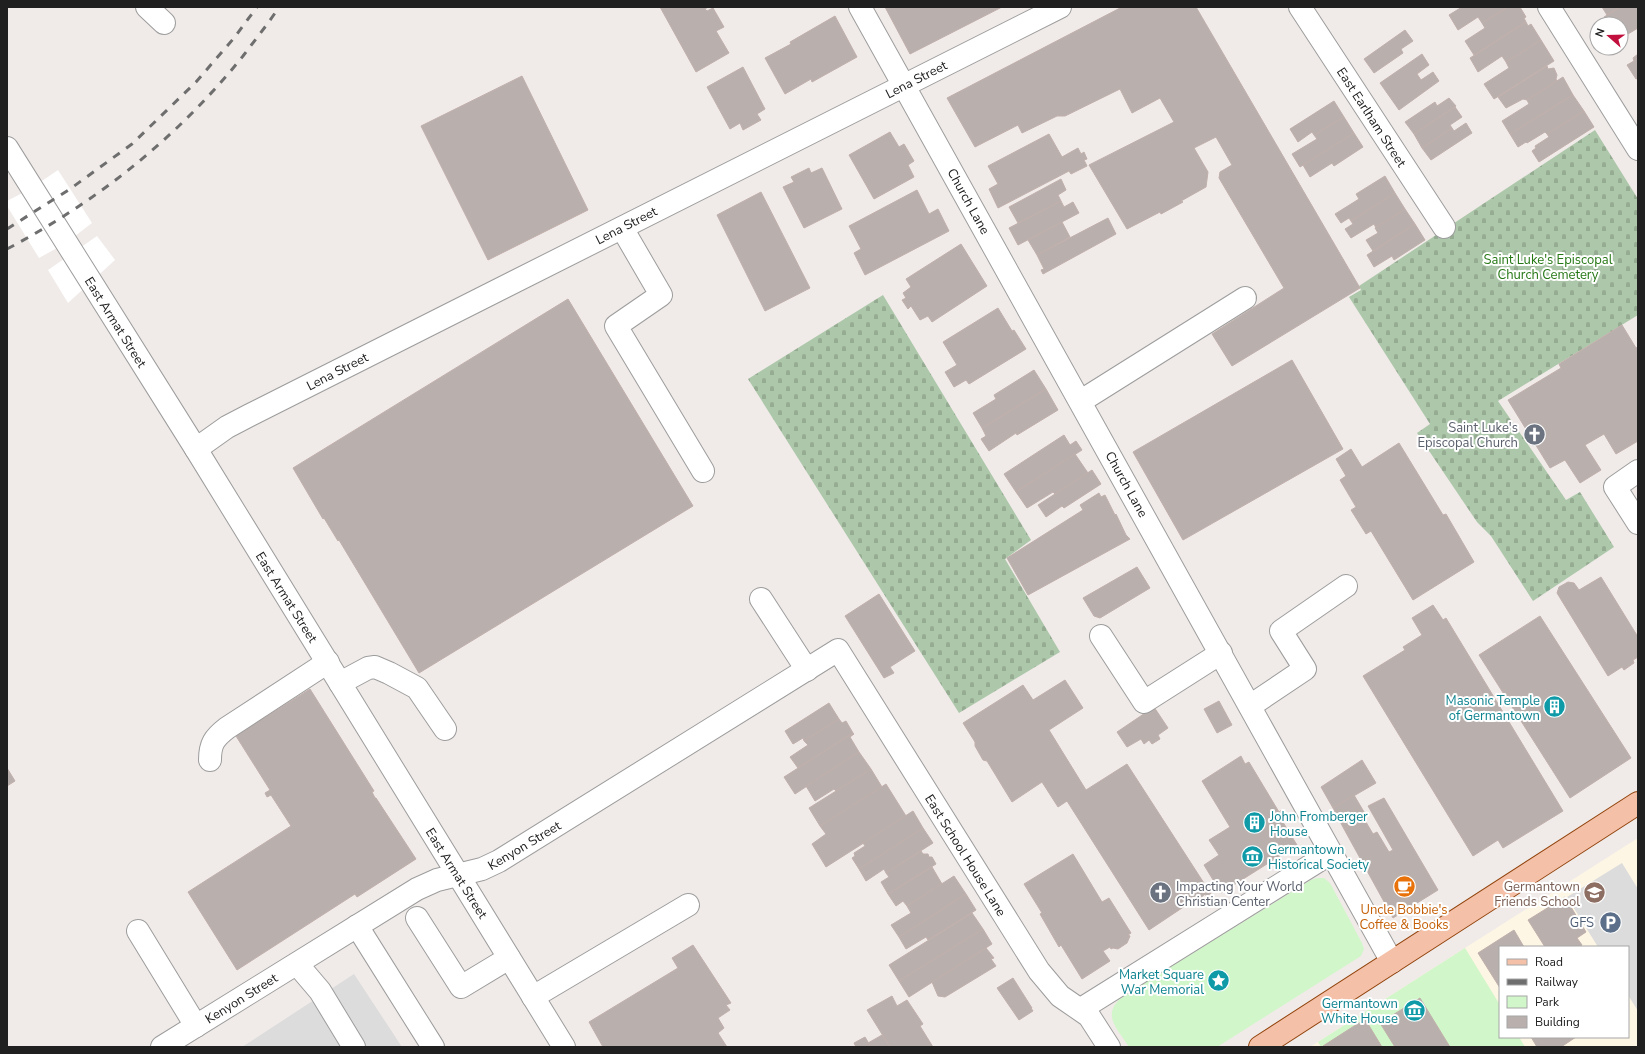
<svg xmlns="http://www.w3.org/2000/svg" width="1645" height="1054" viewBox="0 0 1645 1054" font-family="'Nunito Sans',sans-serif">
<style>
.education{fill:#fdf6e4;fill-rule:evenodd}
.cemetery{fill:url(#cemetery-stones)}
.park{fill:#d1f6c9}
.parking{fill:#dcdcdc}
.pier{fill:#fff}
.building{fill:#b9b0ad;stroke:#c1afab}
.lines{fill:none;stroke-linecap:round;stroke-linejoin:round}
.minor-casing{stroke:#9d9d9d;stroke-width:24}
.major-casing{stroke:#91430c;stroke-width:24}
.minor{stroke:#fff;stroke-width:22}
.major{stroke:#f5c0a8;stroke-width:22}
.rail{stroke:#6e6e6e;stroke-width:3;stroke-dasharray:8 8;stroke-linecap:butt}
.labels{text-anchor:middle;stroke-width:4;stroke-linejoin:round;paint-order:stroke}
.street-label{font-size:13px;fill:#202020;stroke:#fff}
.park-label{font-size:13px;fill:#267815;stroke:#fff}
.worship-label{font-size:13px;fill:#5b616d;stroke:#fff;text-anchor:end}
.culture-label{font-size:13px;fill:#0d838f;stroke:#fff;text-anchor:end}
.education-label{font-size:13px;fill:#785e54;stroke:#fff;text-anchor:end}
.food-label{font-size:13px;fill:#c56008;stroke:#fff}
.service-label{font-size:13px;fill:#4e5e75;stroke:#fff;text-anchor:end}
</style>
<defs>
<pattern id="cemetery-stones" width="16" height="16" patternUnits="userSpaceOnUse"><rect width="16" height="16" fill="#adc7aa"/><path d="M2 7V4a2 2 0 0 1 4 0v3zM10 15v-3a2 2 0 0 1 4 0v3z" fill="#95ab92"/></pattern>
</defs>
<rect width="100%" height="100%" fill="#f0ebe8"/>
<path class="education" d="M 1638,838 L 1638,1047 L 1310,1047 L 1465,948 ZM 1500,947 L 1628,947 L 1628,1037 L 1500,1037 Z"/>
<g class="cemetery">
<path d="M 1595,130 L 1638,199 L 1638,315 L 1498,401 L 1566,500 L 1580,492 L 1614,547 L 1533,601 L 1491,536 L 1477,522 L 1417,433 L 1430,424 L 1349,297 L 1361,290 L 1359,286 Z"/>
<path d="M 883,295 L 1031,540 L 1005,559 L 1060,652 L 959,713 L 748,379 Z"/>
</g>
<g class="park">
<path d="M 1317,878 L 1324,878 L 1330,883 L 1362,943 L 1364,949 L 1361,956 L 1217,1047 L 1129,1047 C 1117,1028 1101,1015 1122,997 L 1311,880 Z"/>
<path d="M 1465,948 L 1500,1005 L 1500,1037 L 1519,1037 L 1525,1047 L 1321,1047 L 1318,1042 Z"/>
</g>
<g class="parking">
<path d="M 1622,863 L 1638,889 L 1638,1011 L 1628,995 L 1628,947 L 1598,947 L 1567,897 Z"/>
<path d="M 354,974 L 402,1047 L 242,1047 Z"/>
</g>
<g class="pier">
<path d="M 58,170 L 92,223 L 66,243 L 39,258 L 7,206 L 7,201 L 30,189 Z"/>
<path d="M 97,236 L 115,260 L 68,303 L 48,270 Z"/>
</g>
<g class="building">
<path d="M 660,7 L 708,7 L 705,9 L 707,11 L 713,8 L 724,27 L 716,31 L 729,53 L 696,72 Z"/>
<path d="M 885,7 L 1002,7 L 910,54 Z"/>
<path d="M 1122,7 L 1196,7 L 1360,288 L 1232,366 L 1212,334 L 1284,288 L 1219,178 L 1220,172 L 1232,165 L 1216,137 L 1194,148 L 1208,172 L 1206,187 L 1181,201 L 1183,202 L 1161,214 L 1160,212 L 1127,229 L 1089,165 L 1174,122 L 1160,98 L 1132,113 L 1120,89 L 1065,116 L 1057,116 L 1022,133 L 1018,125 L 975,147 L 947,98 Z"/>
<path d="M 1462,7 L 1508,7 L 1482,23 L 1478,17 L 1458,30 L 1449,15 Z"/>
<path d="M 1508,7 L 1520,7 L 1526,17 L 1524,18 L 1526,22 L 1474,55 L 1465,41 L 1485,28 L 1482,23 Z"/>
<path d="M 1602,7 L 1620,7 L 1607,15 Z"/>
<path d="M 1620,7 L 1638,7 L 1638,28 L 1623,37 L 1621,35 L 1621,24 L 1609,24 L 1604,17 Z"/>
<path d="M 835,16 L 857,57 L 812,82 L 811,79 L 785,94 L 765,58 L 791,44 L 790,42 Z"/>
<path d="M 1526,22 L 1528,26 L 1531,24 L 1541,40 L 1506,62 L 1502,56 L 1478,72 L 1470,58 Z"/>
<path d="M 1405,30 L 1413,41 L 1401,49 L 1403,53 L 1374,73 L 1364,59 Z"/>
<path d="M 1541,40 L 1554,61 L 1494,99 L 1484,84 L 1509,68 L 1506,62 Z"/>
<path d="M 1422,54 L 1429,65 L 1417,74 L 1421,80 L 1433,72 L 1439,81 L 1399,110 L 1380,83 Z"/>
<path d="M 1638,54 L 1638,78 L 1636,79 L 1627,65 L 1634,61 L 1633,58 Z"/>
<path d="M 1547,66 L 1548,69 L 1554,68 L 1557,75 L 1556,79 L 1557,81 L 1527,100 L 1523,99 L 1506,108 L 1498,97 Z"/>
<path d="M 743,67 L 765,109 L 757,114 L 761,120 L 743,130 L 740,123 L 730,129 L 707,87 Z"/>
<path d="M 522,76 L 588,210 L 488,260 L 421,126 Z"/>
<path d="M 1563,77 L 1573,95 L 1510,134 L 1502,121 L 1529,104 L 1527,100 Z"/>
<path d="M 1573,95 L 1584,111 L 1547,134 L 1545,132 L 1527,143 L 1526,142 L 1518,147 L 1510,134 Z"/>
<path d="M 1449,98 L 1456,106 L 1414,134 L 1405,122 L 1435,102 L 1437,106 Z"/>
<path d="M 1334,101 L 1344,117 L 1314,135 L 1312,132 L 1298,142 L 1290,129 Z"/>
<path d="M 1455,107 L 1462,117 L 1450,125 L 1452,128 L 1422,148 L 1414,134 Z"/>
<path d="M 1584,111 L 1594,127 L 1539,162 L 1532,151 L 1536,148 L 1535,146 L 1549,137 L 1547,134 Z"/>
<path d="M 1344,117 L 1354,133 L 1300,167 L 1292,154 L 1317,139 L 1314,135 Z"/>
<path d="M 1466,123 L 1472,133 L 1431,160 L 1422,148 L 1452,128 L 1454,131 Z"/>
<path d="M 890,132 L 899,147 L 904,144 L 914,161 L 908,165 L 914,177 L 874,199 L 849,155 Z"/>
<path d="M 1354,133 L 1363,147 L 1334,166 L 1332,163 L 1310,177 L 1303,165 Z"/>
<path d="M 1049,134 L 1062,157 L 1078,148 L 1081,154 L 1084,152 L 1087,159 L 1084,160 L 1087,166 L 1071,174 L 1069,171 L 998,208 L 989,189 L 998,184 L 988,166 Z"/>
<path d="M 809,168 L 811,173 L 822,168 L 842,209 L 804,228 L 783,187 L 794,182 L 791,177 Z"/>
<path d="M 1385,176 L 1395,193 L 1351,221 L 1349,218 L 1341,223 L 1335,214 L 1359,199 L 1356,194 Z"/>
<path d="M 1061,179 L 1066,190 L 1058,195 L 1061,201 L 1018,223 L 1009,207 Z"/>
<path d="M 917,190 L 929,214 L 938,209 L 949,231 L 865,275 L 854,253 L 861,249 L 849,226 Z"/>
<path d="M 761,192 L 810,288 L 765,311 L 717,215 Z"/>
<path d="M 1395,193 L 1405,209 L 1376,228 L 1374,224 L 1351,238 L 1345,229 L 1353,224 L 1351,221 Z"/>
<path d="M 1061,201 L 1064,207 L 1073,202 L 1079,213 L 1018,245 L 1009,228 Z"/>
<path d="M 1405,209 L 1415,224 L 1373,251 L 1366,240 L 1378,233 L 1375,228 Z"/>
<path d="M 1108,218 L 1116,234 L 1043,274 L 1041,270 L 1044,269 L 1037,255 Z"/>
<path d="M 1062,222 L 1070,237 L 1037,255 L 1028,240 Z"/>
<path d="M 1415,224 L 1425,240 L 1394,260 L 1392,256 L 1374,267 L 1367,255 Z"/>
<path d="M 961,244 L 987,286 L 932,322 L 928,316 L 920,320 L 911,306 L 908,309 L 902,300 L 906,298 L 903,293 L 911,287 L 906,279 Z"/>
<path d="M 568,299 L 693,506 L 419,673 L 339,540 L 338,541 L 324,518 L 323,519 L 293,468 Z"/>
<path d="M 998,308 L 1012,331 L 1014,330 L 1026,349 L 969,384 L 966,380 L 954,387 L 945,372 L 957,365 L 943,342 Z"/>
<path d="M 1622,325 L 1636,348 L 1638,347 L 1638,441 L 1616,454 L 1604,434 L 1585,445 L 1601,470 L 1580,483 L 1565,460 L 1550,468 L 1508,400 L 1561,368 L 1559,364 Z"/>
<path d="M 1292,360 L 1343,449 L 1183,540 L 1133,452 Z"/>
<path d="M 1034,370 L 1046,389 L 982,428 L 973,413 L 996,399 L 994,395 Z"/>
<path d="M 1046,389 L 1058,410 L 1017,435 L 1016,433 L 989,451 L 981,439 L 986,436 L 982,428 Z"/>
<path d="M 1064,435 L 1070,445 L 1076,441 L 1082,450 L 1016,492 L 1004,474 Z"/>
<path d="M 1399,443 L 1443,515 L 1446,514 L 1474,562 L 1413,600 L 1371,531 L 1366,534 L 1351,510 L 1356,507 L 1340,480 L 1346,476 L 1336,459 L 1351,449 L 1362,467 Z"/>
<path d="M 1075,454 L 1088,473 L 1055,494 L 1053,492 L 1027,508 L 1016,492 Z"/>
<path d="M 1092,470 L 1101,484 L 1064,508 L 1062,506 L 1046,517 L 1038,505 Z"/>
<path d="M 1099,493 L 1101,497 L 1105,495 L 1115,515 L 1116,514 L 1126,535 L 1130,539 L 1028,595 L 1007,558 L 1083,510 L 1080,505 Z"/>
<path d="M 1137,567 L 1150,588 L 1100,618 L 1094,616 L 1083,598 Z"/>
<path d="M 1601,577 L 1638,637 L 1638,657 L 1633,660 L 1634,663 L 1624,670 L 1622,667 L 1608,676 L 1557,593 L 1559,587 L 1568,582 L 1574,583 L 1579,590 Z"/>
<path d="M 879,594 L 915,651 L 890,667 L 894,673 L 884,678 L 845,616 Z"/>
<path d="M 1433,605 L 1443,620 L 1446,618 L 1563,811 L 1503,848 L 1498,840 L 1473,856 L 1363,676 L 1405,650 L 1403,647 L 1422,635 L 1412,618 Z"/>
<path d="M 1540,616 L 1631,758 L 1570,798 L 1479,655 Z"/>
<path d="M 1065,680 L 1083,708 L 1049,730 L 1086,790 L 1127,764 L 1211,894 L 1207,897 L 1205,894 L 1198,900 L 1197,899 L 1192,902 L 1191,905 L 1188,904 L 1149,930 L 1067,801 L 1058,807 L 1042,782 L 1012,802 L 987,761 L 983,760 L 975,746 L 975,742 L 963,723 L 1023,685 L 1033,700 Z"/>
<path d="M 310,689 L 374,791 L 372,792 L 375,798 L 376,798 L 416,859 L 357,897 L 355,894 L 237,970 L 188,892 L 291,826 L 271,795 L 267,797 L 265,793 L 270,790 L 236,736 Z"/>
<path d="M 1219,701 L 1232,725 L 1217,733 L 1204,709 Z"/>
<path d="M 829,703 L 839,719 L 804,741 L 803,738 L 793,744 L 785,731 Z"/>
<path d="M 1154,707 L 1168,728 L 1158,735 L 1160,739 L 1152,744 L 1149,740 L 1144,744 L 1141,739 L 1127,747 L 1117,732 Z"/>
<path d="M 839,719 L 842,723 L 846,721 L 853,733 L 798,768 L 790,757 L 808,745 L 804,741 Z"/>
<path d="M 853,733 L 854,734 L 850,737 L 859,752 L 795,794 L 784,777 Z"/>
<path d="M 859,752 L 871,769 L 836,791 L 834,789 L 815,801 L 806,786 Z"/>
<path d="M 1241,756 L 1245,764 L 1249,762 L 1279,812 L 1281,810 L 1285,816 L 1281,819 L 1297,845 L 1221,893 L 1204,865 L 1219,855 L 1209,840 L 1230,827 L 1202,781 Z"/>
<path d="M 1362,760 L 1376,783 L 1333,808 L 1321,787 Z"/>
<path d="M 7,768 L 15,781 L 7,786 Z"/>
<path d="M 871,769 L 882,787 L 820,826 L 809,808 Z"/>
<path d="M 886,784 L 906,816 L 826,867 L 812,844 L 826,834 L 820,826 Z"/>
<path d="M 1354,795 L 1367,817 L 1364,819 L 1363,817 L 1344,829 L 1333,808 Z"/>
<path d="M 1384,798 L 1438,890 L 1393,918 L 1344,829 L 1363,817 L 1373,834 L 1377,832 L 1389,852 L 1393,850 L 1368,806 Z"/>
<path d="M 913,811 L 923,828 L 859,869 L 852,858 L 855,856 L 854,853 L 865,846 L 863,843 Z"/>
<path d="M 923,828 L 933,843 L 886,873 L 884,869 L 866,881 L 859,869 Z"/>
<path d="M 921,851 L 923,854 L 928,854 L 929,857 L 932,857 L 936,864 L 888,894 L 881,882 L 889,877 L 886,873 Z"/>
<path d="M 1073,854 L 1102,902 L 1109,898 L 1131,933 L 1128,935 L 1130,936 L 1127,943 L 1118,949 L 1113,948 L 1111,949 L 1110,947 L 1103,951 L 1110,961 L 1082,979 L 1061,945 L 1059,947 L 1040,914 L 1042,913 L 1024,884 Z"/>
<path d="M 932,867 L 942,884 L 907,906 L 903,901 L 896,906 L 888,894 Z"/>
<path d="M 954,876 L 966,894 L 899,937 L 891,925 L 911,913 L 907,906 Z"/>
<path d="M 966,894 L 976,910 L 928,940 L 926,937 L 906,949 L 899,937 Z"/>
<path d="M 1565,897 L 1586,932 L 1577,938 L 1582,945 L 1578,947 L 1545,947 L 1528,920 Z"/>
<path d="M 972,913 L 983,929 L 899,981 L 889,965 Z"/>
<path d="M 983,929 L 992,944 L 909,997 L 899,981 Z"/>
<path d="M 1514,930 L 1524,947 L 1500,947 L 1500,988 L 1478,953 Z"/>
<path d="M 693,945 L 731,1003 L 726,1005 L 730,1010 L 718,1018 L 724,1028 L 718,1033 L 727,1047 L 603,1047 L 589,1022 L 678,968 L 672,958 Z"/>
<path d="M 986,948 L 994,958 L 991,959 L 996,966 L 945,997 L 938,996 L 932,982 Z"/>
<path d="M 1013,978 L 1032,1008 L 1031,1008 L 1033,1011 L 1019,1020 L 997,988 Z"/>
<path d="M 892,996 L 897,1006 L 907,1000 L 923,1024 L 920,1026 L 933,1047 L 890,1047 L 867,1010 Z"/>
<path d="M 1420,998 L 1450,1047 L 1395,1047 L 1380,1023 Z"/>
<path d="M 1365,1019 L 1382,1047 L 1323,1047 L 1323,1046 Z"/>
<path d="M 882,1035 L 890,1047 L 871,1047 L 868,1043 Z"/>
<path d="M 865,1037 L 871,1047 L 856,1047 L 854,1043 Z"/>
<path d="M 1531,1037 L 1576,1037 L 1561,1047 L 1537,1047 Z"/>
</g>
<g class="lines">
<defs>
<g id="minor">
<path d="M 147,7 L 164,23"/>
<path d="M 860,7 L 1392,962"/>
<path d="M 1300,7 L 1444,227"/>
<path d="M 1549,7 L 1638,149"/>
<path d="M 7,148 L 196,449 L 564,1047"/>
<path d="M 622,228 L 661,295 L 616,326 L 703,471"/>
<path d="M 1081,401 L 1245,298"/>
<path d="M 196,449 L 227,427 L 250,415 L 1060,7"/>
<path d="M 1638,471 L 1615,487 L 1638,523"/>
<path d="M 761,599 L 807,670"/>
<path d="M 1101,636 L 1144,702 L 1221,653"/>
<path d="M 340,683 L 368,668 L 375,667 L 389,673 L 417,688 L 445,729"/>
<path d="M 1250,706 L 1305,669 L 1281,631 L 1346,586"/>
<path d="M 210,760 C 210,744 214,738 227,728 L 328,662"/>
<path d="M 417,918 L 461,987 L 509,958"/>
<path d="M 357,926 L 433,1047"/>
<path d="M 138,931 L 196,1026"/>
<path d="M 297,964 L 320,991 L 354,1047"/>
<path d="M 533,997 L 688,905"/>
<path d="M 1081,1009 L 1331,853"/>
<path d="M 162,1047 L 417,889 L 437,880 L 482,869 L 499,861 L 838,650 L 1039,971 L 1060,996 L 1089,1016 L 1109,1047"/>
</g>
<path id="major" d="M 1260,1047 L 1638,803"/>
</defs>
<use href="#minor" class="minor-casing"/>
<use href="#major" class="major-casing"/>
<use href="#minor" class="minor"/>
<use href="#major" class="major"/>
<g class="rail">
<path d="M 7,229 L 70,189 L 132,144 L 196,82 L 234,38 L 257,7"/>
<path d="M 7,249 C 98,201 178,137 243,56 C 255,40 268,24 279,7"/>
</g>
</g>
<defs>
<symbol id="church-disc" viewBox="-11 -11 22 22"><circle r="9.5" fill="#6b7280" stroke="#fff"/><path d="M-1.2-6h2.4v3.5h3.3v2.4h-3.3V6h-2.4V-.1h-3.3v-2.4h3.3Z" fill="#fff"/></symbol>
<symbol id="building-disc" viewBox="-11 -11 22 22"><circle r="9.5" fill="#0f9aa8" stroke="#fff"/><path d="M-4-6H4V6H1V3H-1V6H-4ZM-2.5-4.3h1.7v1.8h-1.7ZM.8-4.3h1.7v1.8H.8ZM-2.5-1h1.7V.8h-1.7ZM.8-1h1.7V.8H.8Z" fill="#fff"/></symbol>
<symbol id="museum-disc" viewBox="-11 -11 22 22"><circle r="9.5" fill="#0f9aa8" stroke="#fff"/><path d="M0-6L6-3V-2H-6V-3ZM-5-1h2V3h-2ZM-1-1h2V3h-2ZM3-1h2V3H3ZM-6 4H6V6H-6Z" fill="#fff"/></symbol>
<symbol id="cafe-disc" viewBox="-11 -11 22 22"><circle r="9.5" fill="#e8710a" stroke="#fff"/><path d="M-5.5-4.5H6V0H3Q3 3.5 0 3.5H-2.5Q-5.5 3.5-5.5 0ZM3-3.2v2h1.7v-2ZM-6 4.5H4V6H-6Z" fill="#fff"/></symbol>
<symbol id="school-disc" viewBox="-11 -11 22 22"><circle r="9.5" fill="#8d6e63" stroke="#fff"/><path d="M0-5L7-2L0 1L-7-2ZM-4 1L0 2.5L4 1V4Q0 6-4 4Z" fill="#fff"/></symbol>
<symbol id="parking-disc" viewBox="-11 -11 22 22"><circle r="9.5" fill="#5c6f8a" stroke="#fff"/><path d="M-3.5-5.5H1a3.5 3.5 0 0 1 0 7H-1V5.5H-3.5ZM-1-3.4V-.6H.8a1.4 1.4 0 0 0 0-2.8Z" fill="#fff"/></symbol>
<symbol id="sight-disc" viewBox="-11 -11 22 22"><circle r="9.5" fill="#0f9aa8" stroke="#fff"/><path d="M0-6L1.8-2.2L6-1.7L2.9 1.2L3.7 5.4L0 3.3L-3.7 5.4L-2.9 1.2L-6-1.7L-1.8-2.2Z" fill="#fff"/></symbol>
</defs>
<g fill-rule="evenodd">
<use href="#church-disc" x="1522" y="422" width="25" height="25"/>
<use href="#building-disc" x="1542" y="694" width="25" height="25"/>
<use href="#building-disc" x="1242" y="810" width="25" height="25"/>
<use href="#museum-disc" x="1240" y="844" width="25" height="25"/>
<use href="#cafe-disc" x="1392" y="874" width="25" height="25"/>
<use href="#church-disc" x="1148" y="880" width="25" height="25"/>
<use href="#school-disc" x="1582" y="880" width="25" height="25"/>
<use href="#parking-disc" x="1598" y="910" width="25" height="25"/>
<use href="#sight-disc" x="1206" y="968" width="25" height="25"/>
<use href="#museum-disc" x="1402" y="998" width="25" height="25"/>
</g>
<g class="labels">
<g class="street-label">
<text transform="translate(916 79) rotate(-27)" y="5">Lena Street</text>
<text transform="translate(1372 117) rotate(57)" y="5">East Earlham Street</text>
<text transform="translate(969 201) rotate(61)" y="5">Church Lane</text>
<text transform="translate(626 225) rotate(-27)" y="5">Lena Street</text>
<text transform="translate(116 322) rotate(58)" y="5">East Armat Street</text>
<text transform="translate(337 371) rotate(-27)" y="5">Lena Street</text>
<text transform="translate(1127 484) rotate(61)" y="5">Church Lane</text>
<text transform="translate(287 597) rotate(58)" y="5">East Armat Street</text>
<text transform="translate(524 845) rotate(-31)" y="5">Kenyon Street</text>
<text transform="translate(966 855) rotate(58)" y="5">East School House Lane</text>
<text transform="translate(457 873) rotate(58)" y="5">East Armat Street</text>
<text transform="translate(241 998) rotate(-32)" y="5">Kenyon Street</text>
</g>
<g class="park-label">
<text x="1548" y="264">Saint Luke's Episcopal<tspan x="1548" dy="15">Church Cemetery</tspan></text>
</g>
<g class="worship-label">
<text x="1518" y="432">Saint Luke's<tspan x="1518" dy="15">Episcopal Church</tspan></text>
<text x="1176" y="891" text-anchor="start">Impacting Your World<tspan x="1176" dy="15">Christian Center</tspan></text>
</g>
<g class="culture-label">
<text x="1540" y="705">Masonic Temple<tspan x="1540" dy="15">of Germantown</tspan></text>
<text x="1270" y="821" text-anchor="start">John Fromberger<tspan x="1270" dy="15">House</tspan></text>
<text x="1268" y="854" text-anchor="start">Germantown<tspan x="1268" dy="15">Historical Society</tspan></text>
<text x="1204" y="979">Market Square<tspan x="1204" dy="15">War Memorial</tspan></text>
<text x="1398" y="1008">Germantown<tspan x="1398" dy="15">White House</tspan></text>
</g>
<g class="education-label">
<text x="1580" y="891">Germantown<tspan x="1580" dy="15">Friends School</tspan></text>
</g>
<g class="food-label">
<text x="1404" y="914">Uncle Bobbie's<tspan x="1404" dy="15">Coffee &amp; Books</tspan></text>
</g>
<g class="service-label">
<text x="1594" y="927">GFS</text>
</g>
</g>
<rect width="1645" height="1054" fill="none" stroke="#202020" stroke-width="16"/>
<rect x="1499" y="946" width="130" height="92" fill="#ffffff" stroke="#a6a6a6"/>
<rect x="1507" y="959" width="20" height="6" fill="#f5c0a8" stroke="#a6a6a6"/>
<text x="1535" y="966" font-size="12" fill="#202020">Road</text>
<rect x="1507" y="979" width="20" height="6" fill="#6e6e6e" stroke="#a6a6a6"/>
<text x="1535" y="986" font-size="12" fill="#202020">Railway</text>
<rect x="1507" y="996" width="20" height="12" fill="#d1f6c9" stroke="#a6a6a6"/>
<text x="1535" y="1006" font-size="12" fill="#202020">Park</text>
<rect x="1507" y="1016" width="20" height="12" fill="#b9b0ad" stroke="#a6a6a6"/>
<text x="1535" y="1026" font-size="12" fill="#202020">Building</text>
<g transform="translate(1609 36) rotate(290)"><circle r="19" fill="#ffffff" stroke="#a6a6a6"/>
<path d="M0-3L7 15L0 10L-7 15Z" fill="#c1103d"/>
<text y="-6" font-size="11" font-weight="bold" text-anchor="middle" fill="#202020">N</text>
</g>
</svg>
